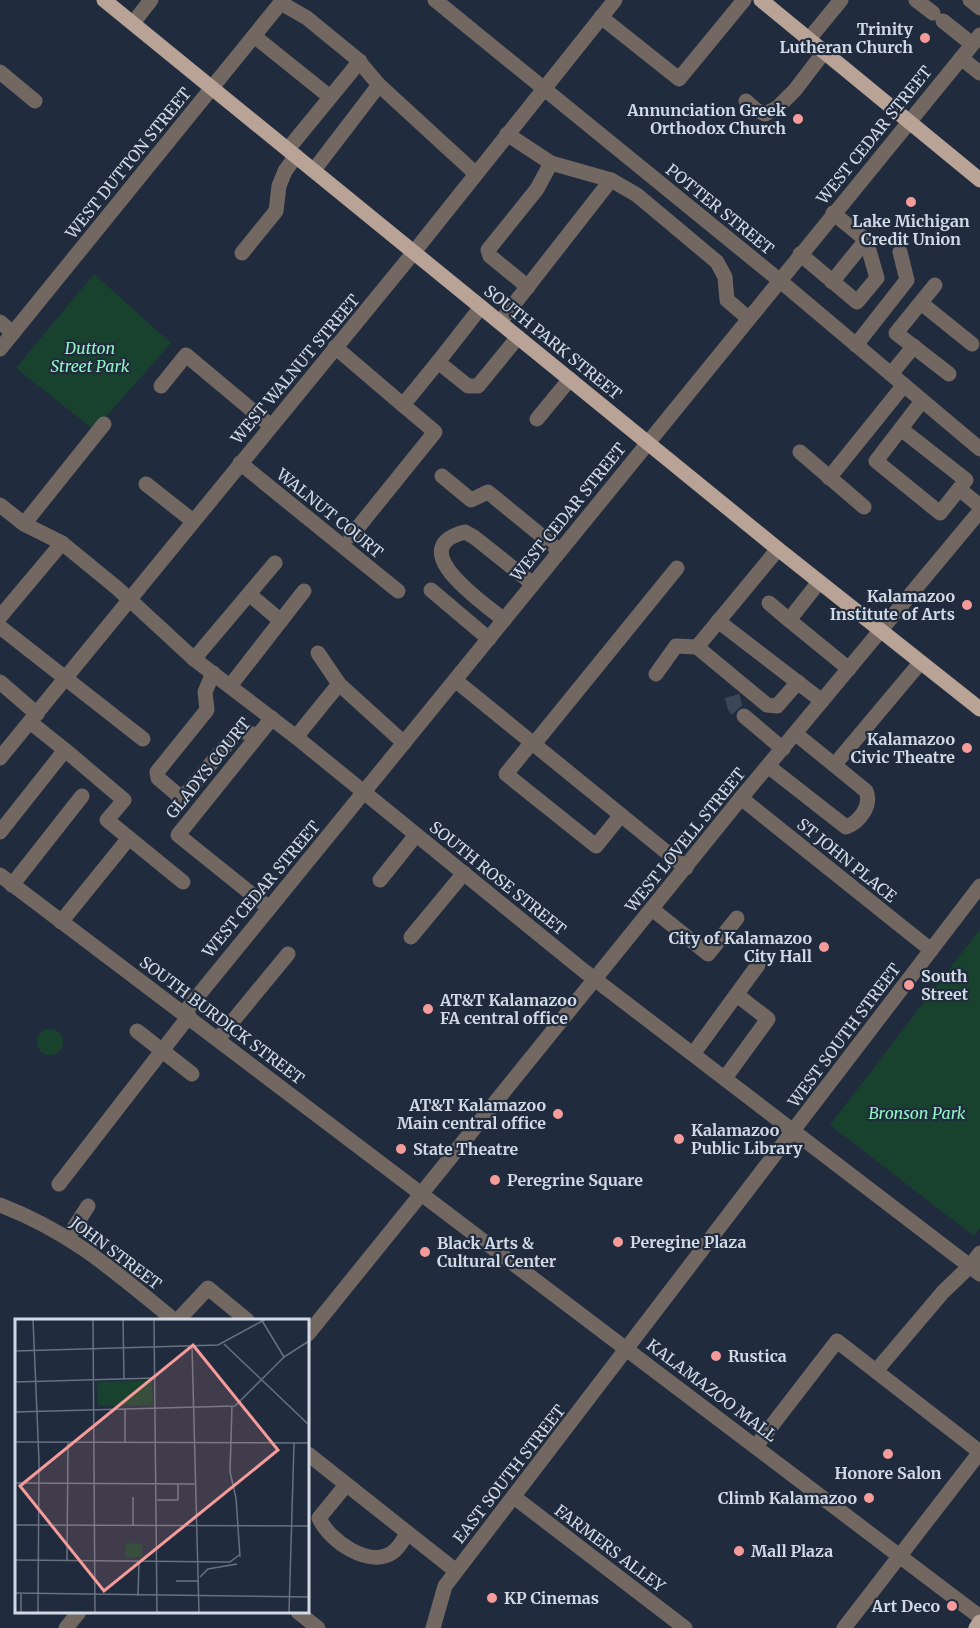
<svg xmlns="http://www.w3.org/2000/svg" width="980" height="1628" viewBox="0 0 980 1628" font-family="Merriweather,serif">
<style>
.green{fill:#18422e}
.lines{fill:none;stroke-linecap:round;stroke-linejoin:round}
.minor-tunnel{stroke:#3b4657;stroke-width:15;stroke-dasharray:15 8;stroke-linecap:butt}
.minor{stroke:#726761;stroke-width:15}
.major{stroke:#b9a396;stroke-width:15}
.poi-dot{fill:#f59b99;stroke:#202c3e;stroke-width:2}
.labels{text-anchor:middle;stroke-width:4.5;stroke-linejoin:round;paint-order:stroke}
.poi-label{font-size:16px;font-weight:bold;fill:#d1d9e5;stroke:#202c3e;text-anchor:start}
.street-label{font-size:16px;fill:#d1d9e5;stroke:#202c3e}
.park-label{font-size:16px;font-style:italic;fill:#90f6c2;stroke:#202c3e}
.inset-road{fill:none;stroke:#677181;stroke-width:1.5}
.view{fill:#f59b99;fill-opacity:0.15;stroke:#f59b99;stroke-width:3}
.inset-edge{fill:none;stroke:#d1d9e5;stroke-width:3}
</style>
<rect width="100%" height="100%" fill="#202c3e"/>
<g class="green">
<path d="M 94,274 L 171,343 L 94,430 L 16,368 Z"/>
<path d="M 980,929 L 980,1228 L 974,1236 L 830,1125 Z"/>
<circle cx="50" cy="1042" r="13"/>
</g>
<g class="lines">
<path class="minor-tunnel" d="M 732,696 L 735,707 L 744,716"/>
<g class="minor">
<path d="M 435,0 L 779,280 L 980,449"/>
<path d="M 916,0 L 933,13"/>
<path d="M 970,0 L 980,8"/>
<path d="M 281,3 L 307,18 L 357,59 L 379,85 L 476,174"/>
<path d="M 601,17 L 679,79 L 744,0"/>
<path d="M 943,21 L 972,44"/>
<path d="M 133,23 L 151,0"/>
<path d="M 254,36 L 330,97"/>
<path d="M 809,39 L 841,0"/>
<path d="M 961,58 L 980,73"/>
<path d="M 0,72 L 35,101"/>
<path d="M 746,101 L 756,110 L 765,114 L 777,108 L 795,90 L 824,52"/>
<path d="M 507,134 L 551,163 L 611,180"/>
<path d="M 288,149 L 360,61"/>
<path d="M 314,170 L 379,85"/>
<path d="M 242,253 L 276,211 L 279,186 L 285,171 L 296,156"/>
<path d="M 800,254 L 857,302 L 877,278 L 866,240 L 833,213"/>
<path d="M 832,282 L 866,240"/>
<path d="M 935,285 L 896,333 L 949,374"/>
<path d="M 528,287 L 490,256 L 488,250 L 537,189 L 551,163"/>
<path d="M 921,303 L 972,344"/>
<path d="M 481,307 L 438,362 L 468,386 L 478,386 L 518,337"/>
<path d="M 0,322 L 13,333"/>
<path d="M 500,322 L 611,180 L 637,195 L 717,262 L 725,277 L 727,300 L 748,318"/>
<path d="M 856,345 L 907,280 L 900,252"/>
<path d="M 335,347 L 403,405"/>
<path d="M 0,349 L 283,0"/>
<path d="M 891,374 L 914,346"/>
<path d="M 161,386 L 186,355 L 271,426"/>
<path d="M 922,401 L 876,461 L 940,513 L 959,489 L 980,506"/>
<path d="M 537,419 L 570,379"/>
<path d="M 901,429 L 966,480 L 959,489"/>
<path d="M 800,452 L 864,507"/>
<path d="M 240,463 L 398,591"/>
<path d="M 442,476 L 471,500 L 488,492 L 560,551"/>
<path d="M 829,478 L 904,385"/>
<path d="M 146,484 L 193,521"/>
<path d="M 0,505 L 24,524 L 62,543 L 117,588 L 194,659 L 296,737 L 584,971 L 980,1274"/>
<path d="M 24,524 L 104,424"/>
<path d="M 351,536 L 435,432 L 403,405 L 438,362"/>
<path d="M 819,582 L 789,620 L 849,669"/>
<path d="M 431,590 L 489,639"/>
<path d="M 249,594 L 281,621"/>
<path d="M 769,603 L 789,620"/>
<path d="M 0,617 L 62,543"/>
<path d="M 504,620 C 485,604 401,548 465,532 L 474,537 L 533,584"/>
<path d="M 718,621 L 822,701"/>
<path d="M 0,627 L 143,739"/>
<path d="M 697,647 L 767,705 L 777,706 L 798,682"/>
<path d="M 318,653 L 339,684"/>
<path d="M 194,659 L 275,563"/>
<path d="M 213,673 L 205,692 L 207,710 L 157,772 L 158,778 L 179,796 L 185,795 L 238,731 L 258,735"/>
<path d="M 656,674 L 676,646 L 697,647 L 778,549"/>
<path d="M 455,680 L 686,868"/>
<path d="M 0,682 L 37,714"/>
<path d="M 230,686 L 304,591"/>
<path d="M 744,716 L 783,749"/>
<path d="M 796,734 L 833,764 L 836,763 L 920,663"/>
<path d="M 296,737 L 339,684 L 404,743"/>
<path d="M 532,742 L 506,774 L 596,846 L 621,815"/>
<path d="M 534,744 L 677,568"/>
<path d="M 65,750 L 124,800 L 107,820 L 129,838"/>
<path d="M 0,758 L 414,252 L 615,0"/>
<path d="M 768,766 L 846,827 C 860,822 872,805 866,791 L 833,764"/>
<path d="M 741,798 L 931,950"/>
<path d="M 0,832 L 65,750 L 30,722"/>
<path d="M 0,875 L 980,1617"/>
<path d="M 380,880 L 416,835"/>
<path d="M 12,885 L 82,796"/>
<path d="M 269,908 L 178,835 L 272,718"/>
<path d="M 652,909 L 708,954 L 737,918"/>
<path d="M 61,922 L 129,838 L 183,882"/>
<path d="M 411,937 L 464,873"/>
<path d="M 184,1013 L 980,35"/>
<path d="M 137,1031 L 192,1074"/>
<path d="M 218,1039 L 288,954"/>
<path d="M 693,1054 L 758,965"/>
<path d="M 725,1078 L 768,1019 L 737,995"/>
<path d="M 59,1184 L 189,1016"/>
<path d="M 0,1205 C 73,1233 115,1272 174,1320"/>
<path d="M 68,1237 L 88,1206"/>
<path d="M 178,1320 L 208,1288 L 247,1320"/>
<path d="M 308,1334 L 741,798 L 980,511"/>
<path d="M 876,1371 L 943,1292 L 970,1266 L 980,1253"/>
<path d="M 756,1446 L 837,1341 L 980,1452"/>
<path d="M 308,1454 L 456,1571"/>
<path d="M 346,1485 L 319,1518 C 329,1541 370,1569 393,1552 C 399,1548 404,1538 408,1533"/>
<path d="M 514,1497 L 685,1628"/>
<path d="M 298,1612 L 318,1628"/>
<path d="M 66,1628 L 79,1612"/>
<path d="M 433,1628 L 445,1586 L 980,886"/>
<path d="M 844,1628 L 980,1452"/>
</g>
<g class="major">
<path d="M 104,0 L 778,549 L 980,709"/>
<path d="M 761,0 L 980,180"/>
<path d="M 976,1628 L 980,1622"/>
</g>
</g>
<g class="poi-dot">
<circle cx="925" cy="38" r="6"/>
<circle cx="798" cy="119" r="6"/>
<circle cx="911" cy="202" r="6"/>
<circle cx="967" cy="605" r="6"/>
<circle cx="967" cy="748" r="6"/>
<circle cx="824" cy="947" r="6"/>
<circle cx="909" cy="985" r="6"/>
<circle cx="428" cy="1009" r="6"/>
<circle cx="558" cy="1114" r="6"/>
<circle cx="679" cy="1139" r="6"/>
<circle cx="401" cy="1149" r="6"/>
<circle cx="495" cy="1180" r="6"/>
<circle cx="618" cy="1242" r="6"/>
<circle cx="425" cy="1252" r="6"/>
<circle cx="716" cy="1356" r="6"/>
<circle cx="888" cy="1454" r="6"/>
<circle cx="869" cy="1498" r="6"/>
<circle cx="739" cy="1551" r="6"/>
<circle cx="492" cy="1598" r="6"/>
<circle cx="952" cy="1606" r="6"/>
</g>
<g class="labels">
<g class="poi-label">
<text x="913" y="35" text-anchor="end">Trinity<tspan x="913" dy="18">Lutheran Church</tspan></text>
<text x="786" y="116" text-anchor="end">Annunciation Greek<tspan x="786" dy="18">Orthodox Church</tspan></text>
<text x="911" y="227" text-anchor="middle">Lake Michigan<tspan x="911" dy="18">Credit Union</tspan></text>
<text x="955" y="602" text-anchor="end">Kalamazoo<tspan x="955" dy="18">Institute of Arts</tspan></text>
<text x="955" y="745" text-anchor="end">Kalamazoo<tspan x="955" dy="18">Civic Theatre</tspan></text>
<text x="812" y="944" text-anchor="end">City of Kalamazoo<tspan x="812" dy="18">City Hall</tspan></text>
<text x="921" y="982">South<tspan x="921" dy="18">Street</tspan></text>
<text x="440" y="1006">AT&amp;T Kalamazoo<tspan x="440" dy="18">FA central office</tspan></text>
<text x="546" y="1111" text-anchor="end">AT&amp;T Kalamazoo<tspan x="546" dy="18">Main central office</tspan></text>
<text x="691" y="1136">Kalamazoo<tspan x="691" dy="18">Public Library</tspan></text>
<text x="413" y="1155">State Theatre</text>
<text x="507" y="1186">Peregrine Square</text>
<text x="630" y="1248">Peregine Plaza</text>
<text x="437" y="1249">Black Arts &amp;<tspan x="437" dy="18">Cultural Center</tspan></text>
<text x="728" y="1362">Rustica</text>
<text x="888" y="1479" text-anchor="middle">Honore Salon</text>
<text x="857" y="1504" text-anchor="end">Climb Kalamazoo</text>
<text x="751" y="1557">Mall Plaza</text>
<text x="504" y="1604">KP Cinemas</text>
<text x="940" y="1612" text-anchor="end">Art Deco</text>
</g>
<g class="street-label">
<text transform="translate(874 135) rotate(-51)" y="6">WEST CEDAR STREET</text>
<text transform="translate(128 163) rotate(-51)" y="6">WEST DUTTON STREET</text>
<text transform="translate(720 209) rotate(39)" y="6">POTTER STREET</text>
<text transform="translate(553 342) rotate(39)" y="6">SOUTH PARK STREET</text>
<text transform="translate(295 369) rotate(-50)" y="6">WEST WALNUT STREET</text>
<text transform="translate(568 512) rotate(-51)" y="6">WEST CEDAR STREET</text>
<text transform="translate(330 513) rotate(39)" y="6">WALNUT COURT</text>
<text transform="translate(208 768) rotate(-51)" y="6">GLADYS COURT</text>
<text transform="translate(685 840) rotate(-51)" y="6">WEST LOVELL STREET</text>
<text transform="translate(847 860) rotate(39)" y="6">ST JOHN PLACE</text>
<text transform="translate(498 878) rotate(39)" y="6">SOUTH ROSE STREET</text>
<text transform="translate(261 889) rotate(-50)" y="6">WEST CEDAR STREET</text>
<text transform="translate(222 1020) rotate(37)" y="6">SOUTH BURDICK STREET</text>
<text transform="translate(844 1035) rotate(-53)" y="6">WEST SOUTH STREET</text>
<text transform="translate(116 1253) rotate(37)" y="6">JOHN STREET</text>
<text transform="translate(712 1390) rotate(37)" y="6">KALAMAZOO MALL</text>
<text transform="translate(509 1474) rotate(-52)" y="6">EAST SOUTH STREET</text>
<text transform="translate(610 1548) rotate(37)" y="6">FARMERS ALLEY</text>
</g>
<g class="park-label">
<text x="90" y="354">Dutton<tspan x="90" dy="18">Street Park</tspan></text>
<text x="917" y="1119">Bronson Park</text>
</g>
</g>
<g transform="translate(15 1319)">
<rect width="294" height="294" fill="#202c3e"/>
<path d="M 137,61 L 138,86 L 83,87 L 82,63 ZM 111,224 L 127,225 L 127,238 L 110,238 Z" fill="#18422e"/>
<path class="inset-road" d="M 18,0 L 24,142 L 23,294M 78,0 L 80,294M 108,0 L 109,60M 139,0 L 142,294M 246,0 L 269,38M 209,25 L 294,106M 177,27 L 184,294M 0,32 L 203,26 L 251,0M 0,63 L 141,59M 217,87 L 215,153 L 221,179 L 225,238M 110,90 L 110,124M 0,93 L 220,87 L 269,38 L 294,22M 0,123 L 294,124M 0,164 L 181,165M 142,181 L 163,181 L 163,165M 0,206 L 294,207M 118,206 L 118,178M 0,241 L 215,243 L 224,236M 52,241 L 53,123M 185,258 L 193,250 L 222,245M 161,262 L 184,262M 0,274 L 294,278M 123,277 L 124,242M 6,294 L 6,274M 274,294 L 279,124"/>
<path class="view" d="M 178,26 L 263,131 L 89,272 L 5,167 Z"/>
<rect width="294" height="294" class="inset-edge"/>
</g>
</svg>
